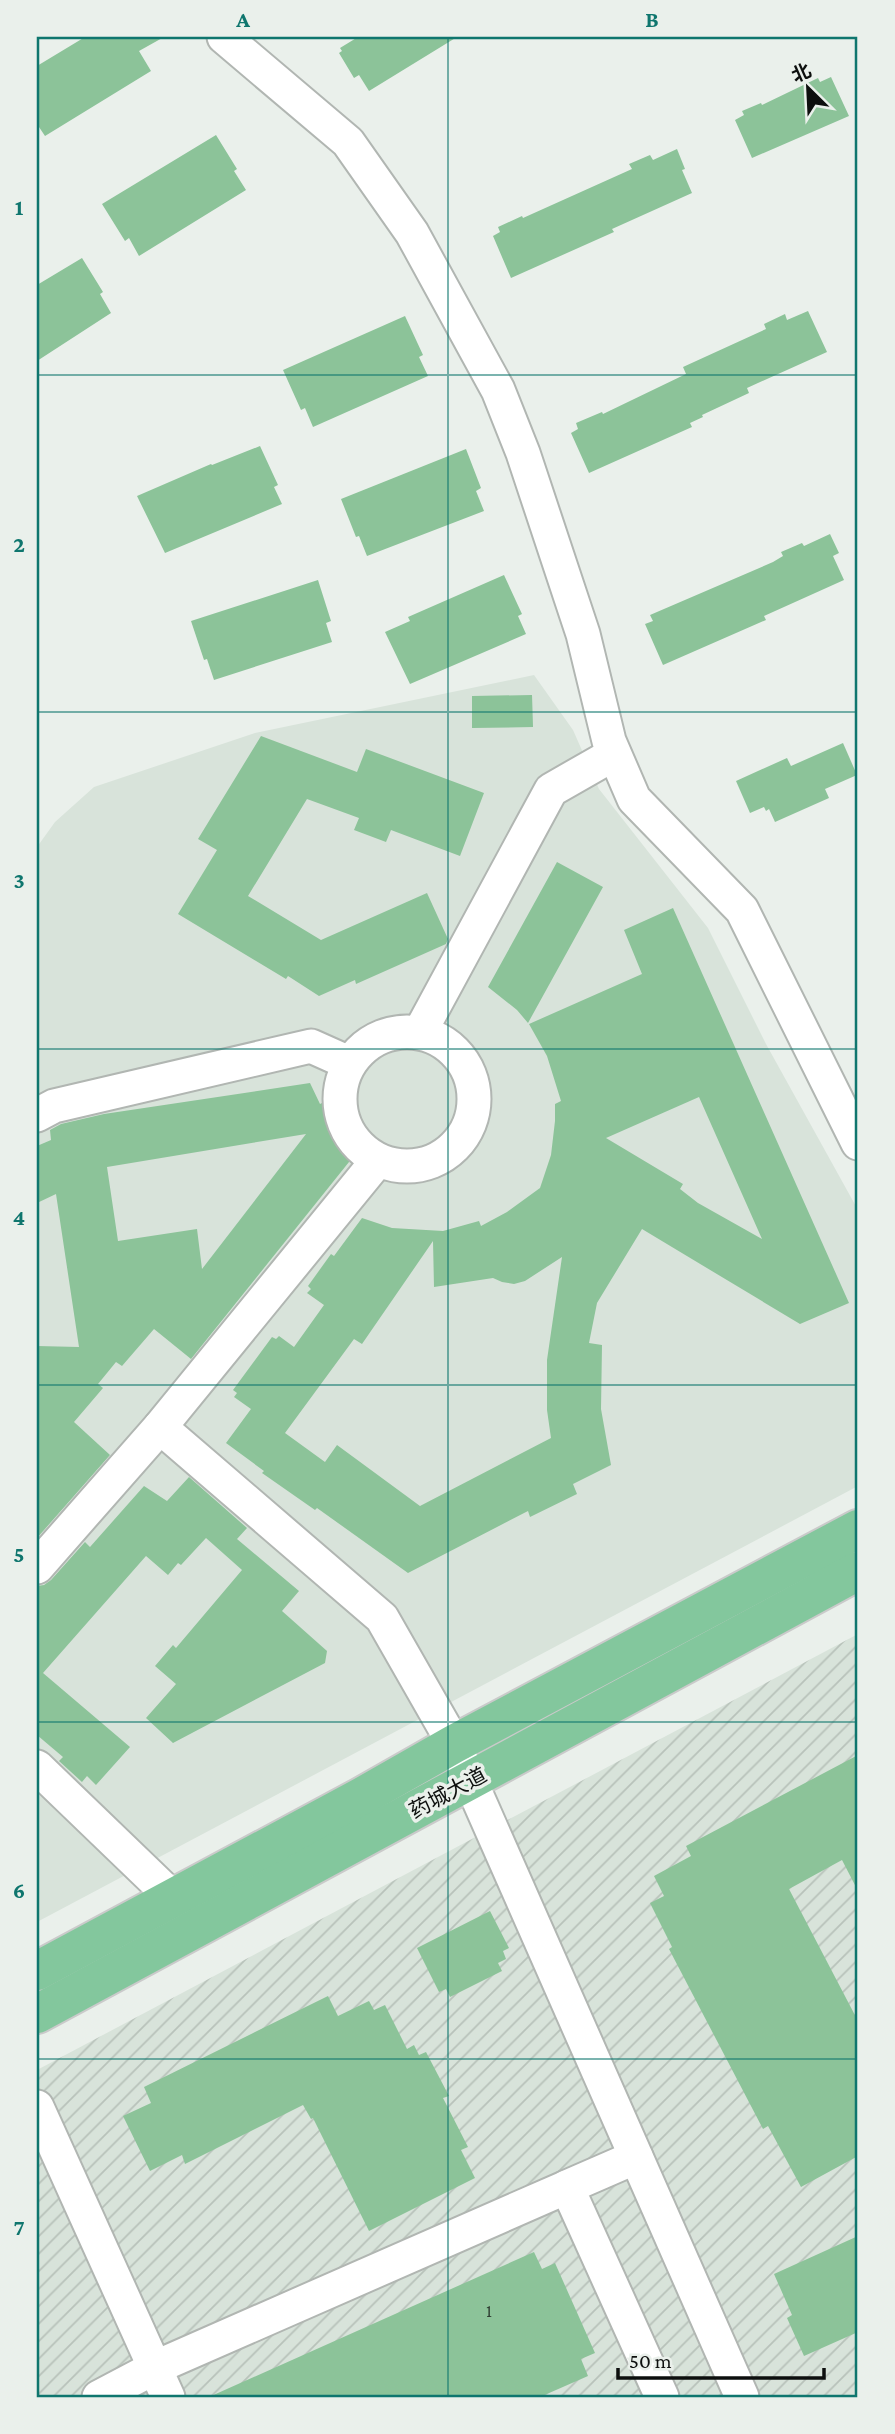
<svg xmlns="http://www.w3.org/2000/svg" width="895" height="2434" viewBox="0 0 895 2434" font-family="'Crimson Pro','Noto Sans SC',serif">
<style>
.built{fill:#d8e3da}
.industrial{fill:url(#industrial-furrows)}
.building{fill:#8cc399;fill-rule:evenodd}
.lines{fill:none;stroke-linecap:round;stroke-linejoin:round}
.minor-casing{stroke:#b1b6b2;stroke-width:37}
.major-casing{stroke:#cacaca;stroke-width:42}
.minor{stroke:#fff;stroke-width:33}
.major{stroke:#83c79d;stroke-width:38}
.grid{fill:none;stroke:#0f766e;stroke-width:2;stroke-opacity:0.55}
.labels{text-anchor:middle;stroke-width:7;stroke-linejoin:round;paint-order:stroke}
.number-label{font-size:18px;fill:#2d3c31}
.street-label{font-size:21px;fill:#0d0f0e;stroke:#eaf0eb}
.neatline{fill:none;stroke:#0f766e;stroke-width:2.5}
.grid-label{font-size:23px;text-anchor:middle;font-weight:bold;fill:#0f766e}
</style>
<defs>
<pattern id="industrial-furrows" width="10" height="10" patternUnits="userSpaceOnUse" patternTransform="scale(1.75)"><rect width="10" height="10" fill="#d8e3da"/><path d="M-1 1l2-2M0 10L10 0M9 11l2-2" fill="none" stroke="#b8c2ba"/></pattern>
</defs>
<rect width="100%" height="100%" fill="#eaf0eb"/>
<path class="built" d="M 534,675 L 573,730 L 599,789 L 708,928 L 766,1044 L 858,1210 L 858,1486 L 37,1922 L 37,847 L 55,822 L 94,787 L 255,733 Z"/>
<path class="industrial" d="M 858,1634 L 858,2397 L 37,2397 L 37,2070 Z"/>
<g class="building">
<path d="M 85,37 L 164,37 L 139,51 L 151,71 L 45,136 L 37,124 L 37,66 Z"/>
<path d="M 358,37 L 457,37 L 369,91 L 359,75 L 354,78 L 339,53 L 342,51 L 340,48 Z"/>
<path d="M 831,77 L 849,116 L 752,158 L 735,120 L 744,115 L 742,111 L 761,103 L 762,105 L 818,78 L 820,82 Z"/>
<path d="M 216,135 L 237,169 L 234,171 L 246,190 L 139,256 L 129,238 L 125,241 L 102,204 Z"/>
<path d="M 677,149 L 685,169 L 682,170 L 692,193 L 612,229 L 614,232 L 511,278 L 493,236 L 500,232 L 498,227 L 522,216 L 523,218 L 632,169 L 629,164 L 650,155 L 653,160 Z"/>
<path d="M 82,258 L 103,292 L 100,294 L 111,313 L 37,361 L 37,285 Z"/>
<path d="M 808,311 L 827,352 L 747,388 L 749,393 L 702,415 L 703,417 L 690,423 L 692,427 L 589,473 L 571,433 L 578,429 L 576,423 L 602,412 L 603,414 L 686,374 L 683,367 L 766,329 L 764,324 L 785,314 L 787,320 Z"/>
<path d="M 405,316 L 423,355 L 419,357 L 428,376 L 313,427 L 305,408 L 301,410 L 283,370 Z"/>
<path d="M 260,446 L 278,485 L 274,487 L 282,504 L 165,553 L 137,496 L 211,464 L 212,465 Z"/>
<path d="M 466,449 L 481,488 L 476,491 L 484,511 L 367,556 L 359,536 L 356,537 L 341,499 Z"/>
<path d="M 830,534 L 839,553 L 833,556 L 844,580 L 764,616 L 766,620 L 663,665 L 645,624 L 653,621 L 650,615 L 773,562 L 783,556 L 781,552 L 802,543 L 804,546 Z"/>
<path d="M 504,575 L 522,614 L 518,616 L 526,634 L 410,684 L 385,632 L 410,621 L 408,617 Z"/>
<path d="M 318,580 L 331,621 L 326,623 L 332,642 L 214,680 L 207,659 L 204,660 L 191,621 Z"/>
<path d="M 532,695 L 533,727 L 472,728 L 472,696 Z"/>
<path d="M 261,736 L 357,772 L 366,749 L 484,793 L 460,856 L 391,830 L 386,842 L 354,830 L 359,818 L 307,799 L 248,896 L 321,940 L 427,893 L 448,939 L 446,944 L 356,984 L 355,980 L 319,996 L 288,976 L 286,979 L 178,914 L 217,850 L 198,839 Z"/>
<path d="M 843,743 L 857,775 L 825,789 L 829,798 L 775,822 L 769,809 L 766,811 L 764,807 L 750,813 L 736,781 L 787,758 L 791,766 Z"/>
<path d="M 557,862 L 603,887 L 528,1023 L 517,1010 L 488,987 Z"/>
<path d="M 673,908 L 849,1303 L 800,1324 L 642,1229 L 597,1303 L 589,1343 L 602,1345 L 601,1409 L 611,1465 L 573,1484 L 577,1494 L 530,1517 L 528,1511 L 408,1573 L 317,1508 L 315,1510 L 262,1473 L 264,1471 L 226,1443 L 251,1409 L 234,1397 L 237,1393 L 233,1390 L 272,1337 L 276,1339 L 279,1336 L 294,1347 L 324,1305 L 307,1293 L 311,1289 L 308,1286 L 331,1254 L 334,1256 L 362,1218 L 392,1228 L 443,1231 L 479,1221 L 481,1226 L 507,1212 L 540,1188 L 551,1155 L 555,1121 L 555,1104 L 561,1101 L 547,1056 L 529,1024 L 642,974 L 624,930 ZM 699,1097 L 762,1239 L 698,1203 L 680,1189 L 683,1184 L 606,1138 ZM 433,1241 L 434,1287 L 493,1278 L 502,1282 L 514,1284 L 525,1281 L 562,1257 L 547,1360 L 547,1410 L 551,1438 L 420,1506 L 337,1445 L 325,1462 L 285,1433 L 354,1339 L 362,1344 Z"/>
<path d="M 310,1083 L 320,1104 L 324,1102 L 349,1157 L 349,1162 L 191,1359 L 154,1329 L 122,1366 L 116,1362 L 98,1384 L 103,1388 L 74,1422 L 110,1455 L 37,1538 L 37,1346 L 79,1347 L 56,1194 L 37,1203 L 37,1146 L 51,1140 L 50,1130 L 61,1124 L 104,1114 ZM 306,1134 L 202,1269 L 197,1229 L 118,1241 L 107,1167 Z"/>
<path d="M 189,1477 L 247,1528 L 237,1539 L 299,1591 L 282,1611 L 327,1651 L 325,1663 L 173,1743 L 146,1718 L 176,1684 L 155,1666 L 173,1645 L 176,1648 L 242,1570 L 206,1538 L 181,1565 L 178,1563 L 168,1575 L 146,1556 L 43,1673 L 130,1747 L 96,1785 L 87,1776 L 82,1782 L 59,1761 L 63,1757 L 37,1735 L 37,1586 L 44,1585 L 51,1580 L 85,1542 L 90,1547 L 144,1486 L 167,1501 Z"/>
<path d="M 858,1755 L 858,1891 L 842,1860 L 789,1889 L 858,2021 L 858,2156 L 801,2187 L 768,2126 L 763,2129 L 669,1949 L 672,1947 L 650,1903 L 664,1896 L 654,1876 L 691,1856 L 686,1846 Z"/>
<path d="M 490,1911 L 509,1948 L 503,1951 L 506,1959 L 498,1963 L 502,1971 L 450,1997 L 446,1989 L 439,1992 L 417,1948 Z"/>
<path d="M 328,1996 L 338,2016 L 369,2001 L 374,2010 L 385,2005 L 407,2049 L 414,2045 L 419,2055 L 426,2052 L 449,2096 L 443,2098 L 468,2147 L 461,2150 L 475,2178 L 369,2231 L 313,2118 L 311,2119 L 303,2105 L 185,2164 L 182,2155 L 150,2171 L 123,2116 L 151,2103 L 144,2087 Z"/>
<path d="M 858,2236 L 858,2332 L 804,2356 L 787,2318 L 792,2315 L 774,2274 Z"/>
<path d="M 534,2252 L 542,2269 L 555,2263 L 595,2353 L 581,2359 L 588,2376 L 540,2397 L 209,2397 Z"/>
</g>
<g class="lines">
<defs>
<g id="minor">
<path d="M 224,37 L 348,142 L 412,233 L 498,390 L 523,453 L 583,634 L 609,741 L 634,799 L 742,910 L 858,1143"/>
<circle cx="407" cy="1099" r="67"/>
<path d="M 420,1032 L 551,790 L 614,754"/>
<path d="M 37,1115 L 54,1106 L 311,1046 L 349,1063"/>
<path d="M 160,1427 L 382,1618 L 454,1744 L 742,2397"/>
<path d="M 37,1567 L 160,1427 L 378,1160"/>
<path d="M 37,1767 L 173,1898"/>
<path d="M 37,2107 L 168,2397"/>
<path d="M 636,2157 L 567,2187 L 662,2397"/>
<path d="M 99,2397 L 154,2368 L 567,2187"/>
</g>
<g id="major">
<path d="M 37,1971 L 361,1797 L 454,1744 L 858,1529"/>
<path d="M 37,2014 L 858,1571"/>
</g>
</defs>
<use href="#minor" class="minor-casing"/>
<use href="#major" class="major-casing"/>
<use href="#minor" class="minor"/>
<use href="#major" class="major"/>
</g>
<path class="grid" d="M 448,37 L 448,2397M 37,375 L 858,375M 37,712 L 858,712M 37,1049 L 858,1049M 37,1385 L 858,1385M 37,1722 L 858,1722M 37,2059 L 858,2059"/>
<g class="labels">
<g class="number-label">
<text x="489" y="2317">1</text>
</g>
<g class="street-label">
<text transform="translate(448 1793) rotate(-28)" y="7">药城大道</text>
</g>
</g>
<rect width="895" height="2434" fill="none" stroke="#eaf0eb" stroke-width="77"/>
<g transform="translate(808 88) rotate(336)" stroke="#eaf0eb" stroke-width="5" paint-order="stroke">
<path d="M0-5L12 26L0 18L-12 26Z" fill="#0d0f0e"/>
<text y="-10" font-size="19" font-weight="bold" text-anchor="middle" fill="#0d0f0e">北</text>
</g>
<path d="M618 2368v10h206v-10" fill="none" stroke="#0d0f0e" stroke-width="3.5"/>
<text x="629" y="2368" font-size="21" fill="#0d0f0e" stroke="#eaf0eb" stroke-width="5" paint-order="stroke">50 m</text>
<rect x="38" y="38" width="818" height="2358" class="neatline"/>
<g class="grid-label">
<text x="243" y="27">A</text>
<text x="652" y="27">B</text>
<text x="19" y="215">1</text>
<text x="19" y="552">2</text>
<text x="19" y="888">3</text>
<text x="19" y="1225">4</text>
<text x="19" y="1562">5</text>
<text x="19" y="1898">6</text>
<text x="19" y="2235">7</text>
</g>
</svg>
